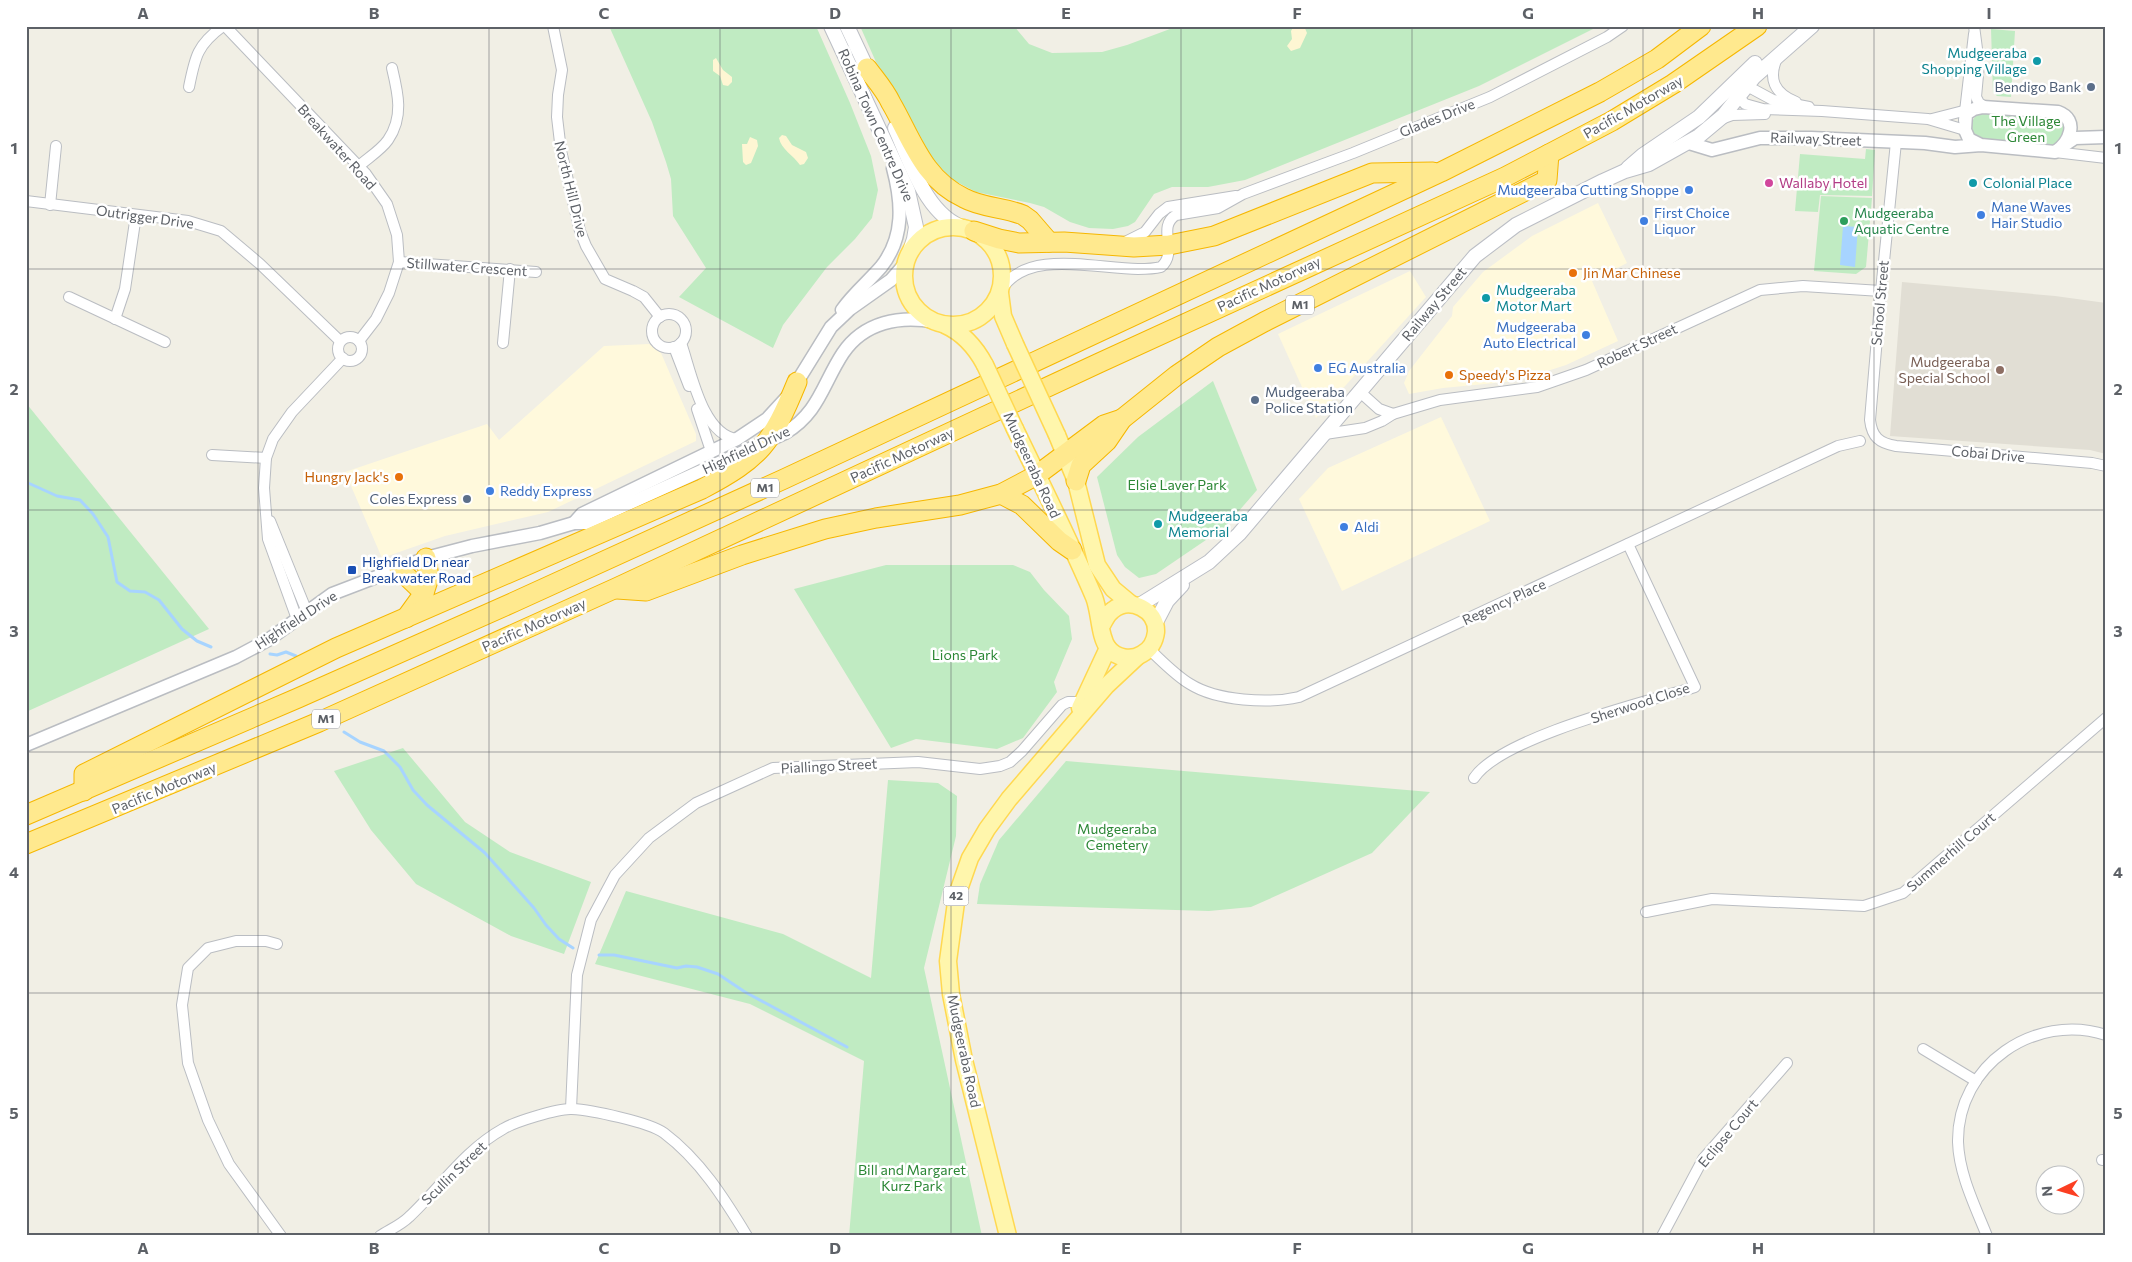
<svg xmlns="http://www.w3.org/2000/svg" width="2132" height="1262" viewBox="0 0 2132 1262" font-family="Commissioner,sans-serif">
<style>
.commercial{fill:#fff9dc}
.education{fill:#e1ded4}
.green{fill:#c0ebc2}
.sand{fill:#fef6d3}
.water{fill:#a7d4ff}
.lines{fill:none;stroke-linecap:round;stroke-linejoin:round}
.stream{stroke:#a7d4ff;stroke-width:3}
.minor-casing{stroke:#babdc2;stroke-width:12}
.tertiary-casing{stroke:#babdc2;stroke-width:15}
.secondary-casing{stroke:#bbbec5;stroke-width:16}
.primary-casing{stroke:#ffd850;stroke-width:19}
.motorway-casing{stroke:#f6b700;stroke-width:21}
.minor{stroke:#fff;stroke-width:10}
.tertiary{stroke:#fff;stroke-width:12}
.secondary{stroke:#fff;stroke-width:14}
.primary{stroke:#fff6ac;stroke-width:16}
.motorway{stroke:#ffe98e;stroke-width:19}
.primary-bridge-casing{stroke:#ffd850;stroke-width:19;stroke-linecap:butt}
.primary-bridge{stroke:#fff6ac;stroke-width:16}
.grid{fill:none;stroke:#5d6167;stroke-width:1;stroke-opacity:0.55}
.culture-dot{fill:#0f9aa8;stroke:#fff;stroke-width:2}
.service-dot{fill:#5c6f8a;stroke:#fff;stroke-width:2}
.hotel-dot{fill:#d1479c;stroke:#fff;stroke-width:2}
.shop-dot{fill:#3f7fe0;stroke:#fff;stroke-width:2}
.leisure-dot{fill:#2e9e5b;stroke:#fff;stroke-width:2}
.food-dot{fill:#e8710a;stroke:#fff;stroke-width:2}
.education-dot{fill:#8d6e63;stroke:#fff;stroke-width:2}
.transit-dot{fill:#1a4fb4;stroke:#fff;stroke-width:2}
.labels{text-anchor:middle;stroke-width:5;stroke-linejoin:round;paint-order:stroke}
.shield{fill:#fff;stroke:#8e9095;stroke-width:1}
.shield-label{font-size:12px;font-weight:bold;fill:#5d6167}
.culture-label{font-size:14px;fill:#0d838f;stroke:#fff;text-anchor:start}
.service-label{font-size:14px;fill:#4e5e75;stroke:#fff;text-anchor:end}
.street-label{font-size:14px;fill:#5d6167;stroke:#fff}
.park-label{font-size:14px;fill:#2c8736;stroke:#fff}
.hotel-label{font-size:14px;fill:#b23c85;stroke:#fff;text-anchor:start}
.shop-label{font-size:14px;fill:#366cbe;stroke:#fff;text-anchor:start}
.leisure-label{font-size:14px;fill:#27864d;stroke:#fff;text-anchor:start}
.food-label{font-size:14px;fill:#c56008;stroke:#fff;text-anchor:start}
.education-label{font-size:14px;fill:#785e54;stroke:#fff;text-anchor:end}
.transit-label{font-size:14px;fill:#164399;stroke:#fff;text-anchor:start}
.neatline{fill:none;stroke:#5d6167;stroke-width:2}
.grid-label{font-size:16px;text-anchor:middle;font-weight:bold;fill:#5d6167}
</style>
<rect width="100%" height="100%" fill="#f1efe5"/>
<g class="commercial">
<path d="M 1598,203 L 1627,263 L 1592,281 L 1618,341 L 1566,365 L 1516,381 L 1443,388 L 1409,394 L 1404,383 L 1409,371 L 1452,316 L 1453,307 L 1483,272 L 1532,236 Z"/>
<path d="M 1410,271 L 1426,297 L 1316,418 L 1278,334 Z"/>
<path d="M 649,344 L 661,353 L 696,434 L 696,441 L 548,512 L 445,536 L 382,558 L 345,472 L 487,424 L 499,440 L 604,346 Z"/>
<path d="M 1441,417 L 1490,521 L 1342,591 L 1299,499 L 1328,468 Z"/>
</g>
<path class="education" d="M 1902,282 L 2055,296 L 2106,303 L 2106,454 L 2090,450 L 1890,436 Z"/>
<g class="green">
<path d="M 609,26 L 816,26 L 850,103 L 871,156 L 878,190 L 872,218 L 855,239 L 827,267 L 783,325 L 773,348 L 679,297 L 706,268 L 673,216 L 671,179 L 666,162 L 652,122 Z"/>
<path d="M 860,26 L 1014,26 L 1029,44 L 1052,53 L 1102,52 L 1127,45 L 1178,26 L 1599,26 L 1479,86 L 1245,180 L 1208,187 L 1172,187 L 1154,194 L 1135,222 L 1128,226 L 1113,229 L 1089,228 L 1070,222 L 1044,207 L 1030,203 L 976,192 L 953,180 L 933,160 L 899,97 L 876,62 Z"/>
<path d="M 1991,29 L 2015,31 L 2011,97 L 1997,96 L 1993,92 Z"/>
<path d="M 1978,112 L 2057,116 L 2063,123 L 2064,134 L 2055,146 L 1983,143 L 1972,133 L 1971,123 Z"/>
<path d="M 1866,149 L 1875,150 L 1872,196 L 1820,195 L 1818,212 L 1795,211 L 1800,154 L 1865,159 Z"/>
<path d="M 1821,196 L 1872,198 L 1866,267 L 1856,274 L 1814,271 Z"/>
<path d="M 1213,381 L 1257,490 L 1225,527 L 1156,574 L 1139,578 L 1125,567 L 1117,555 L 1097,477 L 1138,437 Z"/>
<path d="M 26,403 L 209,629 L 26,712 Z"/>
<path d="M 886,565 L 1013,565 L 1030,572 L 1044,590 L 1069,616 L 1072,639 L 1054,682 L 1057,692 L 1023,738 L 997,749 L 916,739 L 891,748 L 794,589 Z"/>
<path d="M 403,748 L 465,822 L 510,852 L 591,882 L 564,954 L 511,936 L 416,884 L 371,830 L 334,771 Z"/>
<path d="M 1066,761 L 1430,792 L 1372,853 L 1251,907 L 1209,911 L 977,904 L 980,884 L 999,840 Z"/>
<path d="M 888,780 L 938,783 L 957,796 L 956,836 L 924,968 L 982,1236 L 849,1236 L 864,1061 L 750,1004 L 595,964 L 626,891 L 783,934 L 871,978 Z"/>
</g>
<g class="sand">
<path d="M 1294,26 L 1304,26 L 1307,33 L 1300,48 L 1291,51 L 1287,46 L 1292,39 L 1291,31 Z"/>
<path d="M 716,58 L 723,70 L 732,77 L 732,82 L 728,86 L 723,85 L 720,76 L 713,71 L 713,60 Z"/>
<path d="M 782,135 L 786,136 L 792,145 L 806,152 L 808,158 L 804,164 L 800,165 C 793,155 781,149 779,138 Z"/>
<path d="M 750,137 L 757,140 L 758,146 L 751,163 L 746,165 L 743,162 L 742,144 L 747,144 Z"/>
</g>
<path class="water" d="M 1843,226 L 1858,227 L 1855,267 L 1840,265 Z"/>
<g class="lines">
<g class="stream">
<path d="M 26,482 L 57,496 L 80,500 L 93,514 L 108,537 L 117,582 L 130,591 L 145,592 L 159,600 L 182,629 L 197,641 L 211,647"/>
<path d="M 26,498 L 26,515"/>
<path d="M 270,654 L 277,655 L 286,652 L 296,656"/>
<path d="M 344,732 L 360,742 L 384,751 L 400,767 L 413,790 L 427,805 L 485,853 L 534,908 L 546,925 L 559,939 L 573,948"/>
<path d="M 599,955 L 614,955 L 677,968 L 686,966 L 697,967 L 718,974 L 745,992 L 847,1047"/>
</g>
<defs>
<g id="minor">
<path d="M 225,26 L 366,174 L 387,204 L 397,235 L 399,262 L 389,293 L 376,319 L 359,341"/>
<path d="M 553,26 L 562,70 L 558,95 L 557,117 L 561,151 L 580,231 L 586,246 L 605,279 L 633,291 L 644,297 L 660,317"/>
<path d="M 1974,26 L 1979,64 L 1976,97 L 1979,103 L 1985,107"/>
<path d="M 1777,58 C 1768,79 1774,93 1796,102"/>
<path d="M 1747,86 L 1773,100 L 1809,107"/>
<path d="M 189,87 C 195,57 197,45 223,26"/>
<path d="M 1738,96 L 1745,104 L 1763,109 L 1822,111 L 1928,119 L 1965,130"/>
<path d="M 1721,119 L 1732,115 L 1765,114"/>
<path d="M 1932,119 L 1971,109"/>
<path d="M 1964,120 L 1974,34"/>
<path d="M 1896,142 L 1881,291 L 1870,420 C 1872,437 1879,443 1896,446 L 2092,463 L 2106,466"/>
<path d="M 2055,152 L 2106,158"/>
<path d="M 359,166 C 368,158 381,150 388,140 C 404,117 398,93 392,68"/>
<path d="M 26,201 L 188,221 L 221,231 L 260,264 L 340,341"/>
<path d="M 50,205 L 56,146"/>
<path d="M 1123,243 L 1145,232 L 1159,214 L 1168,207 L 1236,196"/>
<path d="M 399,262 L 536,272"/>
<path d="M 1001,290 C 1027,248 1096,269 1138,269 C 1146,269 1153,269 1161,267 C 1179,252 1156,227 1176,215 L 1218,208 L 1243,194 L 1353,153 L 1490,97 L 1607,37 L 1623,26"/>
<path d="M 69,297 L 165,342"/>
<circle cx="669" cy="331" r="17"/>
<path d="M 115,319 L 125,289 L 136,215"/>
<circle cx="350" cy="349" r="12"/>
<path d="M 503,343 L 510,269"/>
<path d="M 681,343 C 691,371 702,435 737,439"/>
<path d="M 674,347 L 689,386"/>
<path d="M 1360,392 L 1379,409 L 1393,414"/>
<path d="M 697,409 L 711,451"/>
<path d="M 1325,434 L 1365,428 L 1382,421 L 1393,414 L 1440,400 L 1537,387 L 1586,370 L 1760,290 L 1803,286 L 1881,291"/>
<path d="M 212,455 L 266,458"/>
<path d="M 270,521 L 307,612"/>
<path d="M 297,619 L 268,539 L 264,488 L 266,458 L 273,439 L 292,412 L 343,358"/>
<path d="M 1149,649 C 1162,661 1175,675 1190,684 C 1217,701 1269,704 1299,697 L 1838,446 L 1860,441"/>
<path d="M 1474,778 C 1501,737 1646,702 1695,687 L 1628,544"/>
<path d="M 1646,912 L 1712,899 L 1864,906 L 1903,893 L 2106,718"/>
<path d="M 277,944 L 266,941 L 236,941 L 208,948 L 188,968 L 182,1005 L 188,1063 L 208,1120 L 229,1164 L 281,1236"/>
<path d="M 1923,1049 L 1976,1081"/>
<path d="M 571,1109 L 577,975 L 591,920 L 615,875 L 649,838 L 696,803 L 773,768 L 918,762 L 980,769 L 1000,766 L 1010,762 L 1022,751 L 1062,705 L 1068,702 L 1082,702"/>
<path d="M 2102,1160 L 2106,1160"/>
<path d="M 380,1236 C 389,1230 401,1225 409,1217 C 440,1188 465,1150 503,1129 C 514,1122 559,1108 572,1109 C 591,1110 649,1122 664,1133 C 700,1160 724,1198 747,1236"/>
<path d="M 1662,1236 L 1703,1159 L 1787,1063"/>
<path d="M 1987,1236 C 1975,1206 1959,1174 1958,1142 C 1957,1065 2035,1012 2106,1035"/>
</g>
<g id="tertiary">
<path d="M 1689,143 L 1712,150 L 1760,138 L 1811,138 L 1925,143 L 1955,147 L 1981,145 L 2055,152 C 2069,143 2080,120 2058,112 L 1983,107 L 1974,109 L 1966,114 L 1965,130 L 1969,139 L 1981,145"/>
<path d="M 2066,144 L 2075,138 L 2106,137"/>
<path d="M 842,310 C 853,294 868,282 881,267 C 905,237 902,202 893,168"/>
<path d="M 574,523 L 582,514 L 737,439 L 767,419 L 789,395 L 831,327 L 850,309 L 891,280 L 905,264"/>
<path d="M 26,745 L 236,657 L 268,640 L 332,594 L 426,558 L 472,546 L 540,533 L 574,523 L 586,523 L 785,433 C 819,413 823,383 843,353 C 864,322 900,315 935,322"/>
</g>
<g id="secondary">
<path d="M 831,26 L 908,191 L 916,227 L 914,239 L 909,254"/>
<path d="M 847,26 L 871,77"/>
<path d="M 895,128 C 911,162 926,216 965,228"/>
<path d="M 1628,168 L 1643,155 L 1699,117 L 1755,63"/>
<path d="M 1138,606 L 1209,562 L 1239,534 L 1475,256 L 1516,225 L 1603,181 L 1625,171 L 1649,164 L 1699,136 L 1723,116 L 1754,77 L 1812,26"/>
<path d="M 1155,624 L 1167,601 L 1182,585"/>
</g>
<g id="primary">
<circle cx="953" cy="276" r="49"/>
<path d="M 1000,293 L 1003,316 L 1015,344"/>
<path d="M 945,325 C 963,333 976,348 985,365"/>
<path d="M 1015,429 C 1042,485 1070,541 1094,597 C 1100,612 1099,636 1108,648 C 1116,658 1131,661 1142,654 C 1150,650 1155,641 1156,632 C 1157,610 1130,596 1113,610 C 1107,614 1105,620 1102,625"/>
<path d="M 1057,435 L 1076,481 L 1097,565 L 1113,589 L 1131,604"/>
<path d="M 1080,708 L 1108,648"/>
<path d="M 1008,1236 L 964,1060 L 951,994 L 948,961 L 957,895 L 970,858 L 987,829 L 1009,799 L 1106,686 L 1137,657"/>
</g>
<g id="motorway">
<path d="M 867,68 C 875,79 885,90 891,103 C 912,139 923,179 964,198 C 982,208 1004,207 1023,215 L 1030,220 L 1049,242"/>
<path d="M 974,231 L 999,239 L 1019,243 L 1064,242 L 1134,247 L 1169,245 L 1214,236 L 1372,173 L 1433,172"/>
<path d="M 1076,481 L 1081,465 L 1107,441 L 1122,419 L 1177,375 L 1218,347 L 1264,322 L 1547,180 L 1549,154"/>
<path d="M 1001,494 L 1022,505 L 1059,541 L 1072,550"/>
<path d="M 399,569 L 424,593 L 406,618"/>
<path d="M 617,589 L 646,591 L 742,555 L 825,529 L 876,518 L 960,505 L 1001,494 L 1037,475 L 1104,425 L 1122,419"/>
<path d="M 424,593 L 429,577 L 426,558"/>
<path d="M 84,791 L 84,774 L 336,648 L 702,489 C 761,458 772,443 797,382"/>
<path d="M 26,815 L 298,698 L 514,602 L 784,479 L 1441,172 L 1600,92 L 1657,59 L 1701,26"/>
<path d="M 26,844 L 319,722 L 616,588 L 1099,363 L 1505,177 L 1612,121 L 1673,84 L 1757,26"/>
</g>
</defs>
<use href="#minor" class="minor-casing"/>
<use href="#tertiary" class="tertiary-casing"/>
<use href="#secondary" class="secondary-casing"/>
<use href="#primary" class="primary-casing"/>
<use href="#motorway" class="motorway-casing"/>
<use href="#minor" class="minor"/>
<use href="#tertiary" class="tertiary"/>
<use href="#secondary" class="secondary"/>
<use href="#primary" class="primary"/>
<use href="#motorway" class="motorway"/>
<defs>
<g id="primary-bridge">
<path d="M 1015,344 L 1057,435"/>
<path d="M 985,365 L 1015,429"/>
</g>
</defs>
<use href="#primary-bridge" class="primary-bridge-casing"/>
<use href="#primary-bridge" class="primary-bridge"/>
</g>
<path class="grid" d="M 258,26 L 258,1236M 489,26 L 489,1236M 720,26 L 720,1236M 951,26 L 951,1236M 1181,26 L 1181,1236M 1412,26 L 1412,1236M 1643,26 L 1643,1236M 1874,26 L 1874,1236M 26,269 L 2106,269M 26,510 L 2106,510M 26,752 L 2106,752M 26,993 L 2106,993"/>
<g class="culture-dot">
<circle cx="2037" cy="61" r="5"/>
<circle cx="1973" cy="183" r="5"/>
<circle cx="1486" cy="298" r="5"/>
<circle cx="1158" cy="524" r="5"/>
</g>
<g class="service-dot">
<circle cx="2091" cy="87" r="5"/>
<circle cx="1255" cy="400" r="5"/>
<circle cx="467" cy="499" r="5"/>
</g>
<circle class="hotel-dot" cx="1769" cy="183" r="5"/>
<g class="shop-dot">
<circle cx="1689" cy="190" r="5"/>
<circle cx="1981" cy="215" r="5"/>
<circle cx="1644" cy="221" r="5"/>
<circle cx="1586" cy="335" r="5"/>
<circle cx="1318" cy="368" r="5"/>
<circle cx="490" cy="491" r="5"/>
<circle cx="1344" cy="527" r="5"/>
</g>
<circle class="leisure-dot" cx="1844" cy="221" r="5"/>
<g class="food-dot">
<circle cx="1573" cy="273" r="5"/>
<circle cx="1449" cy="375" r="5"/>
<circle cx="399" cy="477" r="5"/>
</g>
<circle class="education-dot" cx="2000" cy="370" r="5"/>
<rect class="transit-dot" x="347" y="565" width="10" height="10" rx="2.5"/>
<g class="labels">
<g class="shield">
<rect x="1286" y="295.5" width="28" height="19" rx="4"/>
<rect x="751" y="478.5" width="28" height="19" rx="4"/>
<rect x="312" y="709.5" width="28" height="19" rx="4"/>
<rect x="943.5" y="886.5" width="25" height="19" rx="4"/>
</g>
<g class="shield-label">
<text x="1300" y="309">M1</text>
<text x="765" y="492">M1</text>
<text x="326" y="723">M1</text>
<text x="956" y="900">42</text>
</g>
<g class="culture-label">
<text x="2027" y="58" text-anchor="end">Mudgeeraba<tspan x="2027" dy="16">Shopping Village</tspan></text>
<text x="1983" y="188">Colonial Place</text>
<text x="1496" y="295">Mudgeeraba<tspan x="1496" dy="16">Motor Mart</tspan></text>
<text x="1168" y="521">Mudgeeraba<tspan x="1168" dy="16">Memorial</tspan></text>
</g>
<g class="service-label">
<text x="2081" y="92">Bendigo Bank</text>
<text x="1265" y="397" text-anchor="start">Mudgeeraba<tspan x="1265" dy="16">Police Station</tspan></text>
<text x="457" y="504">Coles Express</text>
</g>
<g class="street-label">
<text transform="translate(1633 107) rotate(-30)" y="5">Pacific Motorway</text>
<text transform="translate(1437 118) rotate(-22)" y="5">Glades Drive</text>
<text transform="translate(876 125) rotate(66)" y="5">Robina Town Centre Drive</text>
<text transform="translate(1816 139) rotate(2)" y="5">Railway Street</text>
<text transform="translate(337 147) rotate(48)" y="5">Breakwater Road</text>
<text transform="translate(571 189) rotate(76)" y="5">North Hill Drive</text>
<text transform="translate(145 217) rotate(8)" y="5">Outrigger Drive</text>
<text transform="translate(467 267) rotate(4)" y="5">Stillwater Crescent</text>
<text transform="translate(1269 284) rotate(-25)" y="5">Pacific Motorway</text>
<text transform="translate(1880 303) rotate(-85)" y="5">School Street</text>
<text transform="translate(1434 304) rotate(-50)" y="5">Railway Street</text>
<text transform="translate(1637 346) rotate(-25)" y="5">Robert Street</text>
<text transform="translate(746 450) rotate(-25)" y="5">Highfield Drive</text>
<text transform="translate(1988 454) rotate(5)" y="5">Cobai Drive</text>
<text transform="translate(902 455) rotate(-25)" y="5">Pacific Motorway</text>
<text transform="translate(1032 465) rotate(65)" y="5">Mudgeeraba Road</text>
<text transform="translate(1504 602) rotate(-25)" y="5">Regency Place</text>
<text transform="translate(296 620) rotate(-33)" y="5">Highfield Drive</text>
<text transform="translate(534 625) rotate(-24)" y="5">Pacific Motorway</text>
<text transform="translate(1640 703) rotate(-18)" y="5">Sherwood Close</text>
<text transform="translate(829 766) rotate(-3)" y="5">Piallingo Street</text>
<text transform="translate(164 788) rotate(-23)" y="5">Pacific Motorway</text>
<text transform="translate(1951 852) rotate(-41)" y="5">Summerhill Court</text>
<text transform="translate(964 1051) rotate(78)" y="5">Mudgeeraba Road</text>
<text transform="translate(1728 1133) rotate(-50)" y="5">Eclipse Court</text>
<text transform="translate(454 1173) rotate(-44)" y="5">Scullin Street</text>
</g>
<g class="park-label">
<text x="2026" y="126">The Village<tspan x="2026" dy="16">Green</tspan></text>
<text x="1177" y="490">Elsie Laver Park</text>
<text x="965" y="660">Lions Park</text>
<text x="1117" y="834">Mudgeeraba<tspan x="1117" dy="16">Cemetery</tspan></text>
<text x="912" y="1175">Bill and Margaret<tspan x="912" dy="16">Kurz Park</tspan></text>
</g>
<g class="hotel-label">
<text x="1779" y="188">Wallaby Hotel</text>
</g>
<g class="shop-label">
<text x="1679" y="195" text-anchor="end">Mudgeeraba Cutting Shoppe</text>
<text x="1991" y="212">Mane Waves<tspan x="1991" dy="16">Hair Studio</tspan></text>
<text x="1654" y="218">First Choice<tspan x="1654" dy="16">Liquor</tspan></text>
<text x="1576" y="332" text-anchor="end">Mudgeeraba<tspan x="1576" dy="16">Auto Electrical</tspan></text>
<text x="1328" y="373">EG Australia</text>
<text x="500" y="496">Reddy Express</text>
<text x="1354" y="532">Aldi</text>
</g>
<g class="leisure-label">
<text x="1854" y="218">Mudgeeraba<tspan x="1854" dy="16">Aquatic Centre</tspan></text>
</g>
<g class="food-label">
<text x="1583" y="278">Jin Mar Chinese</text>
<text x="1459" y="380">Speedy's Pizza</text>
<text x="389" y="482" text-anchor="end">Hungry Jack's</text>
</g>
<g class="education-label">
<text x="1990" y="367">Mudgeeraba<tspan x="1990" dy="16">Special School</tspan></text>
</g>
<g class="transit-label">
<text x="362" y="567">Highfield Dr near<tspan x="362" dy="16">Breakwater Road</tspan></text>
</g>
</g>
<rect width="2132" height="1262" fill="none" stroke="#ffffff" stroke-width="55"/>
<g transform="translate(2060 1190) rotate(265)"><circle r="24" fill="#ffffff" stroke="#bec0c2"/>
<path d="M0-4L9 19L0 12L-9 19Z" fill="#fb3f22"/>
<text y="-8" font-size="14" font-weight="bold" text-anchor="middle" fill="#5d6167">N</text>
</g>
<rect x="28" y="28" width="2076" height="1206" class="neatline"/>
<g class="grid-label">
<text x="143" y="19">A</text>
<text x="374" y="19">B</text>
<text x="604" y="19">C</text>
<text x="835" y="19">D</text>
<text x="1066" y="19">E</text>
<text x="1297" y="19">F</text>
<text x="1528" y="19">G</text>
<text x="1758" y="19">H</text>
<text x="1989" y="19">I</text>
<text x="14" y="154">1</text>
<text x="2118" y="154">1</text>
<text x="14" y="395">2</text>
<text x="2118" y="395">2</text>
<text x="14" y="637">3</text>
<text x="2118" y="637">3</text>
<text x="14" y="878">4</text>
<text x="2118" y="878">4</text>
<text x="14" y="1119">5</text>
<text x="2118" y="1119">5</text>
<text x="143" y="1254">A</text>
<text x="374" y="1254">B</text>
<text x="604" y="1254">C</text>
<text x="835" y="1254">D</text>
<text x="1066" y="1254">E</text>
<text x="1297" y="1254">F</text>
<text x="1528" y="1254">G</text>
<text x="1758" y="1254">H</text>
<text x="1989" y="1254">I</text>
</g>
</svg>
